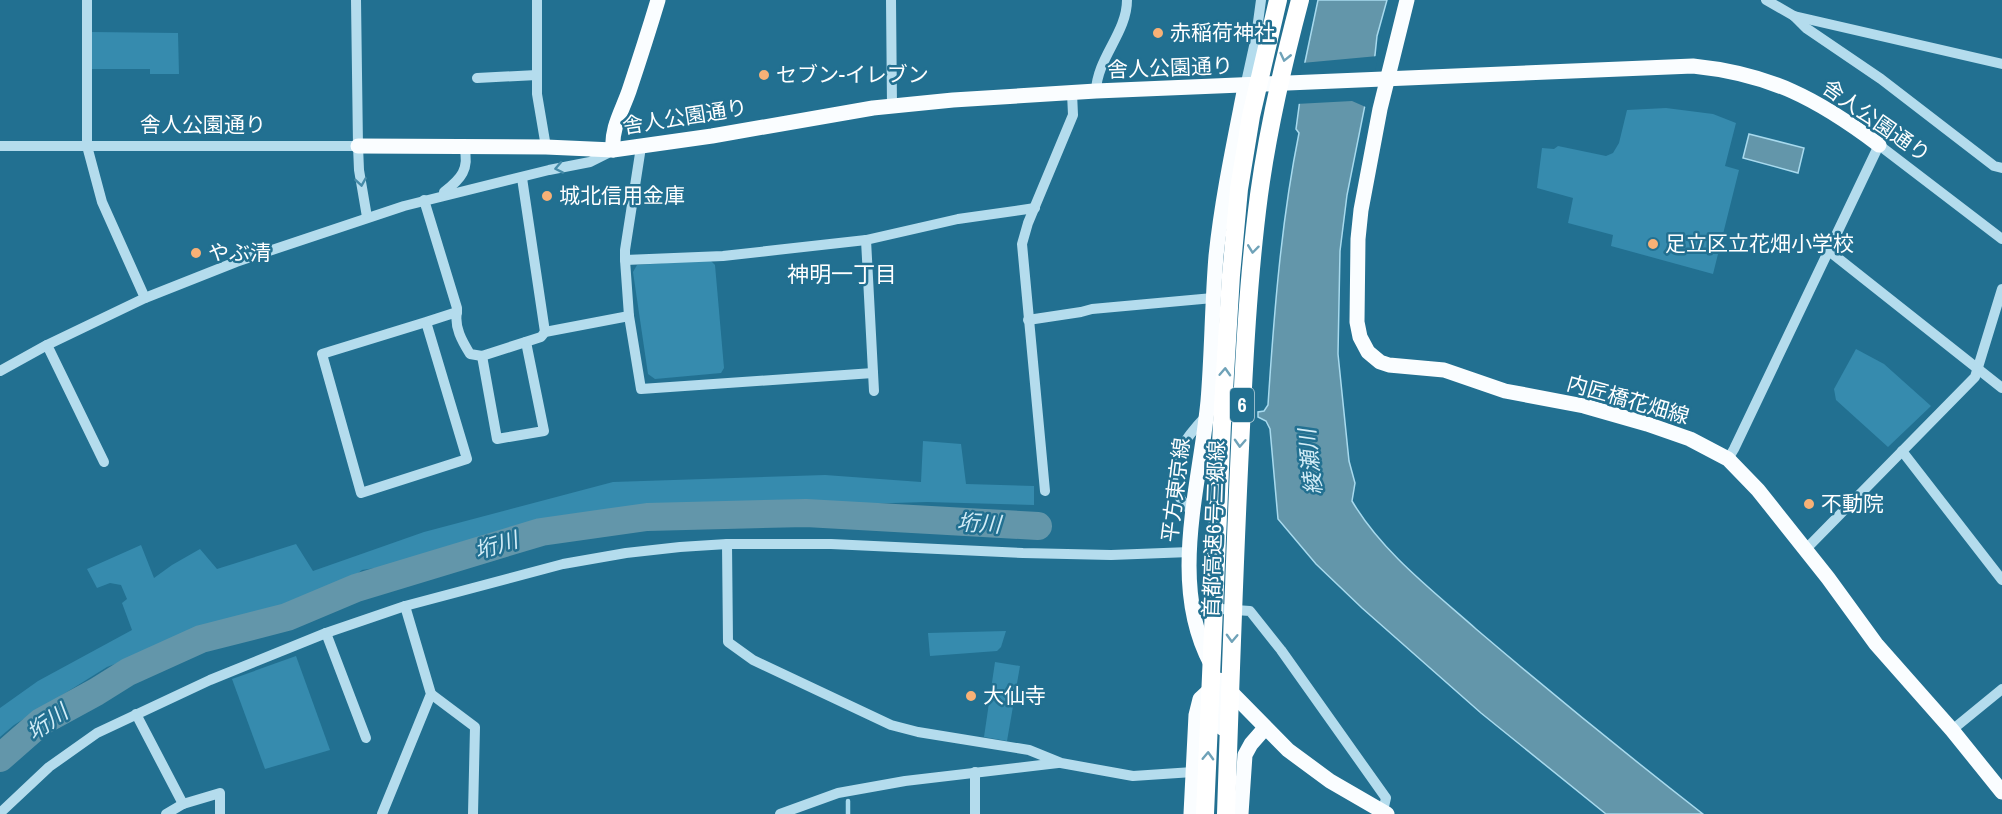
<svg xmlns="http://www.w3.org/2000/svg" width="2002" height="814" viewBox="0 0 2002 814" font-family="'Archivo Narrow','Noto Sans JP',sans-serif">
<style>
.green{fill:#368bae}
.water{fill:#6396aa;stroke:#a8daee;stroke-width:1.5}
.pier{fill:#227091}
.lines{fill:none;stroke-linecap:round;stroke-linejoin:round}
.stream{stroke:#a8daee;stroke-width:4.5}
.river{stroke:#6396aa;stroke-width:28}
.minor{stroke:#b4dced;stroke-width:10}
.major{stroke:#fafdff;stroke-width:15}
.highway-bridge{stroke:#fff;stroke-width:18}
.oneway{stroke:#6fa2b8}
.oneway2{stroke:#468ba8}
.poi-dot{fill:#f8b176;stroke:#227091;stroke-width:2}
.labels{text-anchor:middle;stroke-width:5;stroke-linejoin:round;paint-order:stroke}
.shield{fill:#227091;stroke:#bdd4de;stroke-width:1.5}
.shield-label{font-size:20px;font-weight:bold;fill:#fff}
.poi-label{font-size:21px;fill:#fff;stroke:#227091;text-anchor:start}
.street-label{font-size:21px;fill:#fff;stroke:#227091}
.neighbourhood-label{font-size:22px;fill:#fff;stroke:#227091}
.water-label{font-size:22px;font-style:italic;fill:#d3edf7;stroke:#227091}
</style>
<rect width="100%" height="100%" fill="#227091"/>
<g class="green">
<path d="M 91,32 L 178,33 L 179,74 L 150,74 L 150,69 L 92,69 Z"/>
<path d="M 1666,108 L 1713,114 L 1736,123 L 1725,166 L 1739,170 L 1713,274 L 1611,246 L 1613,235 L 1568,223 L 1573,198 L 1537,188 L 1542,148 L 1554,149 L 1558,146 L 1606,156 L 1613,153 L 1619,143 L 1627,110 Z"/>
<path d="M 710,260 L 715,265 L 724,368 L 721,373 L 655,379 L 648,374 L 633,272 L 637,265 Z"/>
<path d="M 1856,349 L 1884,364 L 1931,406 L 1888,447 L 1836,400 L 1834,389 Z"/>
<path d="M 923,441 L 961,444 L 966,484 L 1034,486 L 1034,505 L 927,502 L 680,509 L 572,520 L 502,536 L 395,565 L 362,570 L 338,589 L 162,646 L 107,667 L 14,725 L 0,737 L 0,708 L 38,681 L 132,630 L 122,603 L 127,599 L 121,585 L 110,583 L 97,588 L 87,569 L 141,545 L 154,578 L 172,565 L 200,549 L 217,569 L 296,544 L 313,571 L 424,532 L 613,482 L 825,475 L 921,482 Z"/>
<path d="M 1006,631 L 1001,647 L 997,651 L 930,656 L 928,633 Z"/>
<path d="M 296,656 L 330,750 L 265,769 L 232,679 Z"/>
<path d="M 995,662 L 1020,666 L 1007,741 L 984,737 Z"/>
</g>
<g class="water">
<path d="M 1318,0 L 1387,0 L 1377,36 L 1375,55 L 1347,195 L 1340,251 L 1338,354 L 1349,461 L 1355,483 L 1352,501 C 1382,552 1432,590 1476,629 C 1550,692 1626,754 1703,814 L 1606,814 L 1481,713 L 1362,608 L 1316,564 L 1278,519 L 1270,429 L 1266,421 L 1258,417 L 1258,412 L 1264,411 L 1268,405 C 1274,314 1281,222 1299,133 L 1296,129 L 1305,62 Z"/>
<path d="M 1749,134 L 1804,148 L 1798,173 L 1743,158 Z"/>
</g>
<path class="pier" d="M 1378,56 L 1368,108 L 1352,101 L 1296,104 L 1302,63 Z"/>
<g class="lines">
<path class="stream" d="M 848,814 L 848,801"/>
<path class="river" d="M 0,758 L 41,722 L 96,692 L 128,672 L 201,639 L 287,617 L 356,588 L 541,532 L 647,517 L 806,513 L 1038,526"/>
<g class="minor">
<path d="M 87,0 L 87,146 L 102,202 L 145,298"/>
<path d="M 356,0 L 358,146 L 359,170 L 367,217"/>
<path d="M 537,0 L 537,94 L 546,147"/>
<path d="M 891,0 L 892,106"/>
<path d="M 1766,0 L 1794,16 L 1806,28 L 1881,79 L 1994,166 L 2002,168"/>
<path d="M 1794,16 L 2002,64"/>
<path d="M 477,78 L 537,75"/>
<path d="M 1245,87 L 1256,37 L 1261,0"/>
<path d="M 1096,91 C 1097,58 1127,33 1127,0"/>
<path d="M 0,146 L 358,146"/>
<path d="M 641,147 L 625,250 L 625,260 L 723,256 L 866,240 L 958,219 L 1035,208"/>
<path d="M 522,178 L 545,332"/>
<path d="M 444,192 C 461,179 470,169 464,147"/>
<path d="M 424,200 L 457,308 L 457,312 L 426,322 L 467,459 L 361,493 L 322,354 L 426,322"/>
<path d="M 866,240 L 874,391"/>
<path d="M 1829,251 L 2002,388"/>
<path d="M 625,260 L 629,316 L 641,389 L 873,373"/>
<path d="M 457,312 C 454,327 462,341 470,354 L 482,356 L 541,337 L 545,332 L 629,316"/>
<path d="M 1028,320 L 1081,312 L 1092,309 L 1213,298"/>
<path d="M 47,345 L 104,462"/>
<path d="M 482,356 L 497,439 L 544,431 L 526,342"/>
<path d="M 0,371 L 47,345 L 145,298 L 236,262 L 404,206 L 549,170 L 590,162 L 612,151"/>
<path d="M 1902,451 L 2002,580"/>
<path d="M 1728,459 L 1734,449 L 1879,145 L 2002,239"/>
<path d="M 1045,491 L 1022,244 L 1028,223 L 1073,115 L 1072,93"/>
<path d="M 1193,514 C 1188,507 1179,499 1176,491 C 1164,462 1189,434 1207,415"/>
<path d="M 727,544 L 728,642 L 753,660 L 891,725 L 918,732 L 1029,750 L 1061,763 L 1133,776 L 1193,772"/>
<path d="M 1805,550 L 1975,377 L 2002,289"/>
<path d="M 1192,607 L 1250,611 L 1281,650 L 1386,798 L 1383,811"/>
<path d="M 326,633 L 366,738"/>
<path d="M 431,694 L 475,727 L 473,814"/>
<path d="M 136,714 L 183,804"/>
<path d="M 1952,730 L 2002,689"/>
<path d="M 0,813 L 49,767 L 97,733 L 210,680 L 326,633 L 405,606 L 563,564 L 626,553 L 680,547 L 727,544 L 831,544 L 1023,553 L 1111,555 L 1190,552"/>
<path d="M 166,814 L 183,804 L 220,793 L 220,814"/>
<path d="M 382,814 L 431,694 L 405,606"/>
<path d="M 780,814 L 838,793 L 905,781 L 1058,763"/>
<path d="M 975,814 L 975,772"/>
</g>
<g class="major">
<path d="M 1407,0 L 1380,109 L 1361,210 L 1358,239 L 1357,322 L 1360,337 L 1368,352 L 1380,362 L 1389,365 L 1444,370 L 1505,391 L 1584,406 L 1647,424 L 1690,439 L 1728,459 L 1758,490 L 1828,578 L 1876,644 L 1952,730 L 2002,792"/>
<path d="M 358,146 L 546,147 L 613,150 L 712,136 L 873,108 L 953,100 L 1096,91 L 1693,66 C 1771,74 1818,99 1879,145"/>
<path d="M 613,150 C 611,128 622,111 629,91 C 639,61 649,30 658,0"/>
<path d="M 1211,664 C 1168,584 1200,486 1208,401 C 1212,353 1212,305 1216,256 C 1222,199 1234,143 1245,87"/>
<path d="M 1219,680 L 1222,728"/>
<path d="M 1226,687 L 1288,750 L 1330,781 L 1387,814"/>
<path d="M 1191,814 L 1196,715 L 1200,699 L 1214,686"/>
<path d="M 1241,814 L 1245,755 L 1251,744 L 1265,728"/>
</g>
<g class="highway-bridge">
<path d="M 1205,814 L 1222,423 L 1231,275 L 1239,189 L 1251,116 L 1278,0"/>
<path d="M 1226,814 C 1230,692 1234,570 1240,448 C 1244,363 1248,279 1259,195 C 1268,129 1283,64 1300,0"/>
</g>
</g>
<defs><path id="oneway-chevron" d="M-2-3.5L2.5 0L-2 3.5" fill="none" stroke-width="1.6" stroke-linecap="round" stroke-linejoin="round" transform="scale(1.5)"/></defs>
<g class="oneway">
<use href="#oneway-chevron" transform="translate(1285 57) rotate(103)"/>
<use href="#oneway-chevron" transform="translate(1253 249) rotate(97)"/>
<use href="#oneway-chevron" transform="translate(1225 372) rotate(-87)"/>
<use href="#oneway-chevron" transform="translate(1240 443) rotate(93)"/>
<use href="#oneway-chevron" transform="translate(1232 638) rotate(92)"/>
<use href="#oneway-chevron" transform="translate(1208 756) rotate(-88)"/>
</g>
<g class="oneway2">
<use href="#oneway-chevron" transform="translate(559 168) rotate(169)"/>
<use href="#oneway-chevron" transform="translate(361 182) rotate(81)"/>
</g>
<g class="poi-dot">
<circle cx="1158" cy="33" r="6"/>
<circle cx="764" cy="75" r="6"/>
<circle cx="547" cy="196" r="6"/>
<circle cx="1653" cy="244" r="6"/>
<circle cx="196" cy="253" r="6"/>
<circle cx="1809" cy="504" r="6"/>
<circle cx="971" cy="696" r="6"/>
</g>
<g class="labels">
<rect class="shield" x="1230" y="388" width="24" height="34" rx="4.5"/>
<g class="shield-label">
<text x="1242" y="412">6</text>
</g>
<g class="poi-label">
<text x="1170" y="40">赤稲荷神社</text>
<text x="776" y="82">セブン-イレブン</text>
<text x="559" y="203">城北信用金庫</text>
<text x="1665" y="251">足立区立花畑小学校</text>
<text x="208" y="260">やぶ清</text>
<text x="1821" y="511">不動院</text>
<text x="983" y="703">大仙寺</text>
</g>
<g class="street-label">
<text transform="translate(1170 68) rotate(-2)" y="7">舎人公園通り</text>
<text transform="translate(685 117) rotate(-9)" y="7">舎人公園通り</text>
<text transform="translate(1876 121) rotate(35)" y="7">舎人公園通り</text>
<text x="203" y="132">舎人公園通り</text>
<text transform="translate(1628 400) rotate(16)" y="7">内匠橋花畑線</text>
<text transform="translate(1176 490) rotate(-83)" y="7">平方東京線</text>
<text transform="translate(1214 529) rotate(-88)" y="7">首都高速6号三郷線</text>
</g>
<g class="neighbourhood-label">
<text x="842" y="282">神明一丁目</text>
</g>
<g class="water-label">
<text transform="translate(1310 462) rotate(-96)" y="8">綾瀬川</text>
<text transform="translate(979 523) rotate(3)" y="8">垳川</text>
<text transform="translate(496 545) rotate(-17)" y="8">垳川</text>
<text transform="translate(47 722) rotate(-35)" y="8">垳川</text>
</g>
</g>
</svg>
